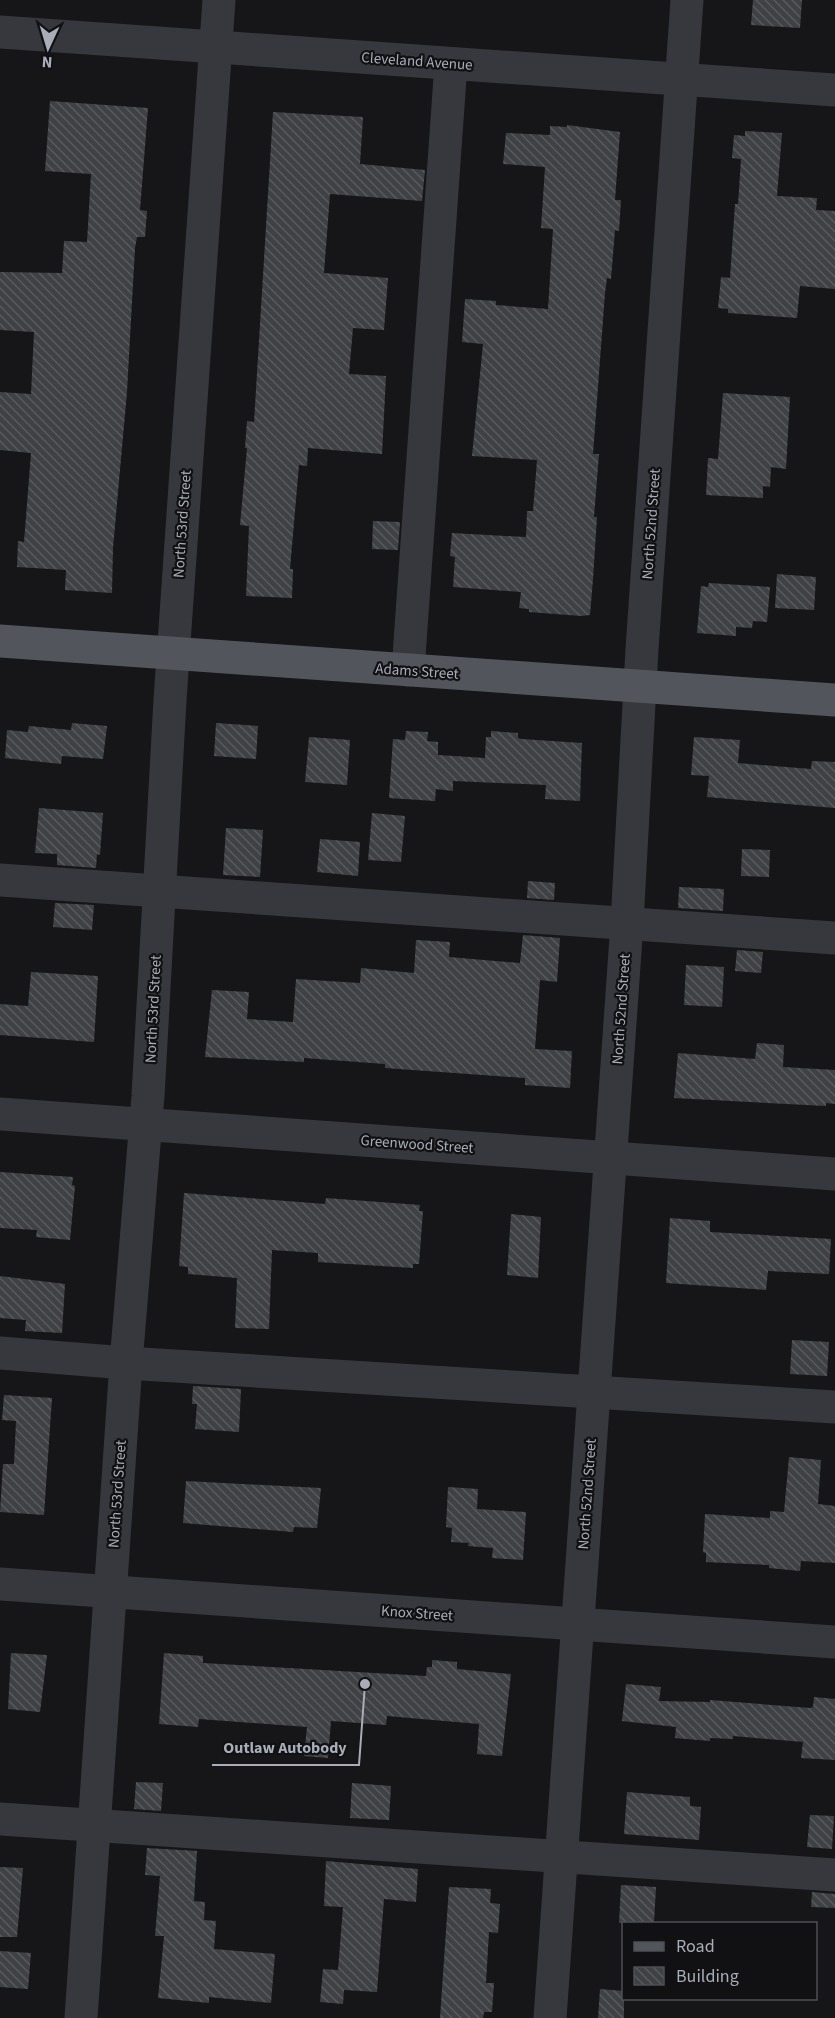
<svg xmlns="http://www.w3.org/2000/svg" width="835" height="2018" viewBox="0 0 835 2018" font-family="'Source Sans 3',sans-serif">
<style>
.building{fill:url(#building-back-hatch)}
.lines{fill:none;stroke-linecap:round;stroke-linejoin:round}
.minor{stroke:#37383d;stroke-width:33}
.major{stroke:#53555c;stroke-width:33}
.labels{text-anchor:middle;stroke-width:4.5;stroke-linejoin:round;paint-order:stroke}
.street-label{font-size:15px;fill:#a8adb8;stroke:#111113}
.leader{fill:none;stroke:#a8adb8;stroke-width:2}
.callout-dot{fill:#a8adb8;stroke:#111113;stroke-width:2}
.callout-label{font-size:16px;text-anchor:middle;font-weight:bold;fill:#a8adb8;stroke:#111113;stroke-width:4.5;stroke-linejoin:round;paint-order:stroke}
</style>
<defs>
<pattern id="building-back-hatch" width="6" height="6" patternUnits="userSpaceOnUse" patternTransform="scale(1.5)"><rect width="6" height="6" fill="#404145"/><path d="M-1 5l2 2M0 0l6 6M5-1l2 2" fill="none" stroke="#595a5e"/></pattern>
</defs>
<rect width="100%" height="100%" fill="#161618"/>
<g class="building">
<path d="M 753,0 L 802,0 L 800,28 L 751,25 Z"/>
<path d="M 50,101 L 148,108 L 140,210 L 147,211 L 145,237 L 137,237 L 135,248 L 127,392 L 113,548 L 112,593 L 65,590 L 66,570 L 17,567 L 18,541 L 24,542 L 31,453 L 0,450 L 0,392 L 31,394 L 34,332 L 0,330 L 0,272 L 62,273 L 64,241 L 87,242 L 91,174 L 45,171 Z"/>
<path d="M 273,112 L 363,117 L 360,164 L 425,170 L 422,201 L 330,194 L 324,273 L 388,278 L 384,330 L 353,328 L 349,374 L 386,376 L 382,454 L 308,448 L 307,466 L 299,465 L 290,569 L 293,569 L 292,598 L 246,596 L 249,526 L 240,525 L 247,448 L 245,448 L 247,421 L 254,422 Z"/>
<path d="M 567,125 L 620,132 L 615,200 L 621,200 L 619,231 L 615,230 L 611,279 L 607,278 L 605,293 L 593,454 L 599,454 L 594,517 L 597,517 L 593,579 L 590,615 L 581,616 L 529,612 L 529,609 L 519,608 L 521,592 L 453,587 L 455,557 L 450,556 L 452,533 L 526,537 L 527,511 L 533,511 L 537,460 L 472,456 L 483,344 L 462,342 L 465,299 L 496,301 L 496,305 L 548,309 L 553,229 L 541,228 L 545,167 L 503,164 L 506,133 L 550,135 L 550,126 L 567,127 Z"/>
<path d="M 745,131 L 782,133 L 777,196 L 817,198 L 816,210 L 835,211 L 835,289 L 800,286 L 797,318 L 728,313 L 728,309 L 718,308 L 721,277 L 730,278 L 735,204 L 738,204 L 741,159 L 732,158 L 734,135 L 745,136 Z"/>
<path d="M 723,393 L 790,397 L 786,469 L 771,467 L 770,487 L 763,486 L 763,498 L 706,495 L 708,458 L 718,459 Z"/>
<path d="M 373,521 L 400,522 L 398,550 L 372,549 Z"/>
<path d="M 777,574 L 816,577 L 814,610 L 775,608 Z"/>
<path d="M 709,583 L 770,587 L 767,622 L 753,621 L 752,628 L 736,627 L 736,636 L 697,633 L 701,586 L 708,587 Z"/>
<path d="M 72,723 L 107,726 L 103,759 L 62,756 L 61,764 L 5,758 L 7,730 L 28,732 L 29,726 L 71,730 Z"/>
<path d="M 216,723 L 258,726 L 256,759 L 214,756 Z"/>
<path d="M 406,731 L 428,732 L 427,741 L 438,742 L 438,755 L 485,758 L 486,737 L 491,737 L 491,731 L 518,733 L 518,738 L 522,739 L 582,743 L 580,801 L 545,799 L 546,785 L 453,781 L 453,791 L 436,789 L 435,801 L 389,798 L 393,739 L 405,740 Z"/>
<path d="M 309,737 L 350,740 L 347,785 L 305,782 Z"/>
<path d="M 694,737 L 740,740 L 738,763 L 811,769 L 812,761 L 835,762 L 835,808 L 707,797 L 709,776 L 691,775 Z"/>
<path d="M 39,808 L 103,813 L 100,855 L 97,854 L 96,868 L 57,865 L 57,854 L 35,853 Z"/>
<path d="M 372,813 L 405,816 L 401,862 L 368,860 Z"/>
<path d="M 226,828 L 263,830 L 260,877 L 223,875 Z"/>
<path d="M 320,839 L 360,842 L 358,876 L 317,872 Z"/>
<path d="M 742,849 L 770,850 L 769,877 L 741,876 Z"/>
<path d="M 528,881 L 555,883 L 554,900 L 527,898 Z"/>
<path d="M 679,887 L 724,889 L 723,911 L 678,908 Z"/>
<path d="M 55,903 L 94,905 L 92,930 L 53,927 Z"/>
<path d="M 523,935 L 560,938 L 557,982 L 540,980 L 535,1049 L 572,1051 L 570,1088 L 525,1085 L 525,1078 L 385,1068 L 385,1064 L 304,1058 L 304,1062 L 205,1057 L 212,990 L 249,992 L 247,1019 L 293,1022 L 296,979 L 360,983 L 361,968 L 414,973 L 416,940 L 450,942 L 449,957 L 520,963 Z"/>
<path d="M 737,950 L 763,952 L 761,973 L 735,971 Z"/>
<path d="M 686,965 L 724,967 L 722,1007 L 684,1005 Z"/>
<path d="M 31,972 L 98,976 L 94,1042 L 0,1035 L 0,1004 L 28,1006 Z"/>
<path d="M 757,1043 L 784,1045 L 783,1067 L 835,1070 L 835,1104 L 826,1103 L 826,1106 L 674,1098 L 678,1053 L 755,1059 Z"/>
<path d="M 0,1172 L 73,1177 L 72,1185 L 75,1186 L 70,1240 L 36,1237 L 37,1230 L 0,1228 Z"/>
<path d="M 184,1193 L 325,1204 L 326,1198 L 420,1205 L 419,1211 L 423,1211 L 419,1264 L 413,1264 L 413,1268 L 318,1262 L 318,1253 L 272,1250 L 269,1329 L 235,1328 L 237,1278 L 188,1274 L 188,1267 L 179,1266 Z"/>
<path d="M 511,1214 L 541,1217 L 538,1278 L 507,1275 Z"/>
<path d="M 670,1218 L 710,1221 L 710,1232 L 831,1239 L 829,1274 L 768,1271 L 766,1290 L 666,1283 Z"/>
<path d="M 0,1276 L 65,1284 L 62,1333 L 25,1331 L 26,1320 L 0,1318 Z"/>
<path d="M 792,1340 L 829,1342 L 827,1376 L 790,1374 Z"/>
<path d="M 193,1386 L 241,1389 L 239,1432 L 195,1429 L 197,1404 L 192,1404 Z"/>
<path d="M 4,1395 L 52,1398 L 44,1515 L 0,1512 L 3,1464 L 14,1464 L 16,1421 L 2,1420 Z"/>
<path d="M 789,1457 L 821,1460 L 818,1504 L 835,1506 L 835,1563 L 801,1561 L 800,1571 L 769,1568 L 769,1565 L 706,1562 L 706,1553 L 703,1552 L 705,1514 L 770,1518 L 770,1511 L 784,1512 Z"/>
<path d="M 186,1481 L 321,1488 L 317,1528 L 294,1527 L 293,1532 L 183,1523 Z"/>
<path d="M 448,1487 L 478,1489 L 477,1509 L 526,1512 L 523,1560 L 492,1558 L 493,1548 L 468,1546 L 469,1543 L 451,1542 L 452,1528 L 446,1527 Z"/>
<path d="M 11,1653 L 47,1655 L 40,1712 L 8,1709 Z"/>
<path d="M 164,1653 L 203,1656 L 203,1663 L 426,1676 L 427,1667 L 432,1667 L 432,1660 L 457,1662 L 457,1669 L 511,1674 L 502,1756 L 477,1754 L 479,1724 L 387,1716 L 386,1725 L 331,1721 L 328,1758 L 304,1756 L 307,1727 L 199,1719 L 198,1727 L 159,1724 Z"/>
<path d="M 626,1684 L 661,1687 L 659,1701 L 710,1702 L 710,1700 L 810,1708 L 813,1707 L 814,1697 L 835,1699 L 835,1760 L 801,1758 L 803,1742 L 733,1736 L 733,1739 L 710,1738 L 710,1741 L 675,1738 L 676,1727 L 622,1721 Z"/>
<path d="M 136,1782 L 163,1783 L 161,1811 L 134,1809 Z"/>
<path d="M 352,1783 L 391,1786 L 389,1820 L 350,1818 Z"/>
<path d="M 627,1792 L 690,1797 L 690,1806 L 701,1807 L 699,1840 L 624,1834 Z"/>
<path d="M 810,1815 L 834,1816 L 832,1849 L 807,1847 Z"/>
<path d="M 147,1848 L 197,1851 L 194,1901 L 205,1902 L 204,1920 L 216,1921 L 214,1949 L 275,1954 L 271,2003 L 209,1997 L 209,2003 L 158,1998 L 164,1936 L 155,1936 L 160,1876 L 145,1875 Z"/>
<path d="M 326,1861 L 418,1869 L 416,1902 L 384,1899 L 377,1992 L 344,1990 L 343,2004 L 320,2002 L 323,1969 L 338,1970 L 343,1907 L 324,1906 Z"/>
<path d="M 0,1867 L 23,1868 L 17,1937 L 0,1937 Z"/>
<path d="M 621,1885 L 656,1887 L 654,1923 L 619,1923 Z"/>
<path d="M 449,1887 L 491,1889 L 490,1903 L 500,1904 L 498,1933 L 489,1932 L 486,1983 L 494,1983 L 492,2012 L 484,2012 L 483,2018 L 440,2018 Z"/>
<path d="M 812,1892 L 835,1894 L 835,1908 L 811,1907 Z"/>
<path d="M 0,1951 L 31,1953 L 28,1989 L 0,1987 Z"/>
<path d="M 600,1989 L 624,1991 L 624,2018 L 598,2018 Z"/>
</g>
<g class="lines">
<g class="minor">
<path d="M 0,32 L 835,90"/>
<path d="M 408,670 L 451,64"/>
<path d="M 0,880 L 835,938"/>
<path d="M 0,1114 L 835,1174"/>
<path d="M 0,1353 L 126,1363 L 835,1407"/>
<path d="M 0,1584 L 835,1642"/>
<path d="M 0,1819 L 835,1875"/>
<path d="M 81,2018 L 126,1363 L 148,1096 L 170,700 L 219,0"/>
<path d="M 550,2018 L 627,923 L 642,649 L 687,0"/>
</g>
<path class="major" d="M 0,641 L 835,700"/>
</g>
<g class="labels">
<g class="street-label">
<text transform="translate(417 61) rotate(4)" y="5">Cleveland Avenue</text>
<text transform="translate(182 524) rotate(-86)" y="5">North 53rd Street</text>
<text transform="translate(651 524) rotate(-86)" y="5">North 52nd Street</text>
<text transform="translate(417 671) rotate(4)" y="5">Adams Street</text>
<text transform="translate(153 1009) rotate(-87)" y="5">North 53rd Street</text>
<text transform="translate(621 1009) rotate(-86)" y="5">North 52nd Street</text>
<text transform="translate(417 1144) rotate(4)" y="5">Greenwood Street</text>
<text transform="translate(117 1494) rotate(-86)" y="5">North 53rd Street</text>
<text transform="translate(587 1494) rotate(-86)" y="5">North 52nd Street</text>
<text transform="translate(417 1613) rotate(4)" y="5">Knox Street</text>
</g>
</g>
<path class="leader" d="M365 1684L359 1765H212"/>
<circle class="callout-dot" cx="365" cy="1684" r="6"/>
<g class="callout-label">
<text x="285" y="1753">Outlaw Autobody</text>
</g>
<rect x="622" y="1922" width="195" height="78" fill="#111113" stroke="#4d4f55" stroke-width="1.5"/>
<rect x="634" y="1942" width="30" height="9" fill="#53555c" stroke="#4d4f55" stroke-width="1.5"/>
<text x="676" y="1952" font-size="18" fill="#a8adb8">Road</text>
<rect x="634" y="1967" width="30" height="18" fill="url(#building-back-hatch)" stroke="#4d4f55" stroke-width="1.5"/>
<text x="676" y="1982" font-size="18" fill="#a8adb8">Building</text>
<g transform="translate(48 48) rotate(184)" stroke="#111113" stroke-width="4.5" paint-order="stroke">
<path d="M0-4.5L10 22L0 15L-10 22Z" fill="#a8adb8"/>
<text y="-9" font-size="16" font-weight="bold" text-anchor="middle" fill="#a8adb8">N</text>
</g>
</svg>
